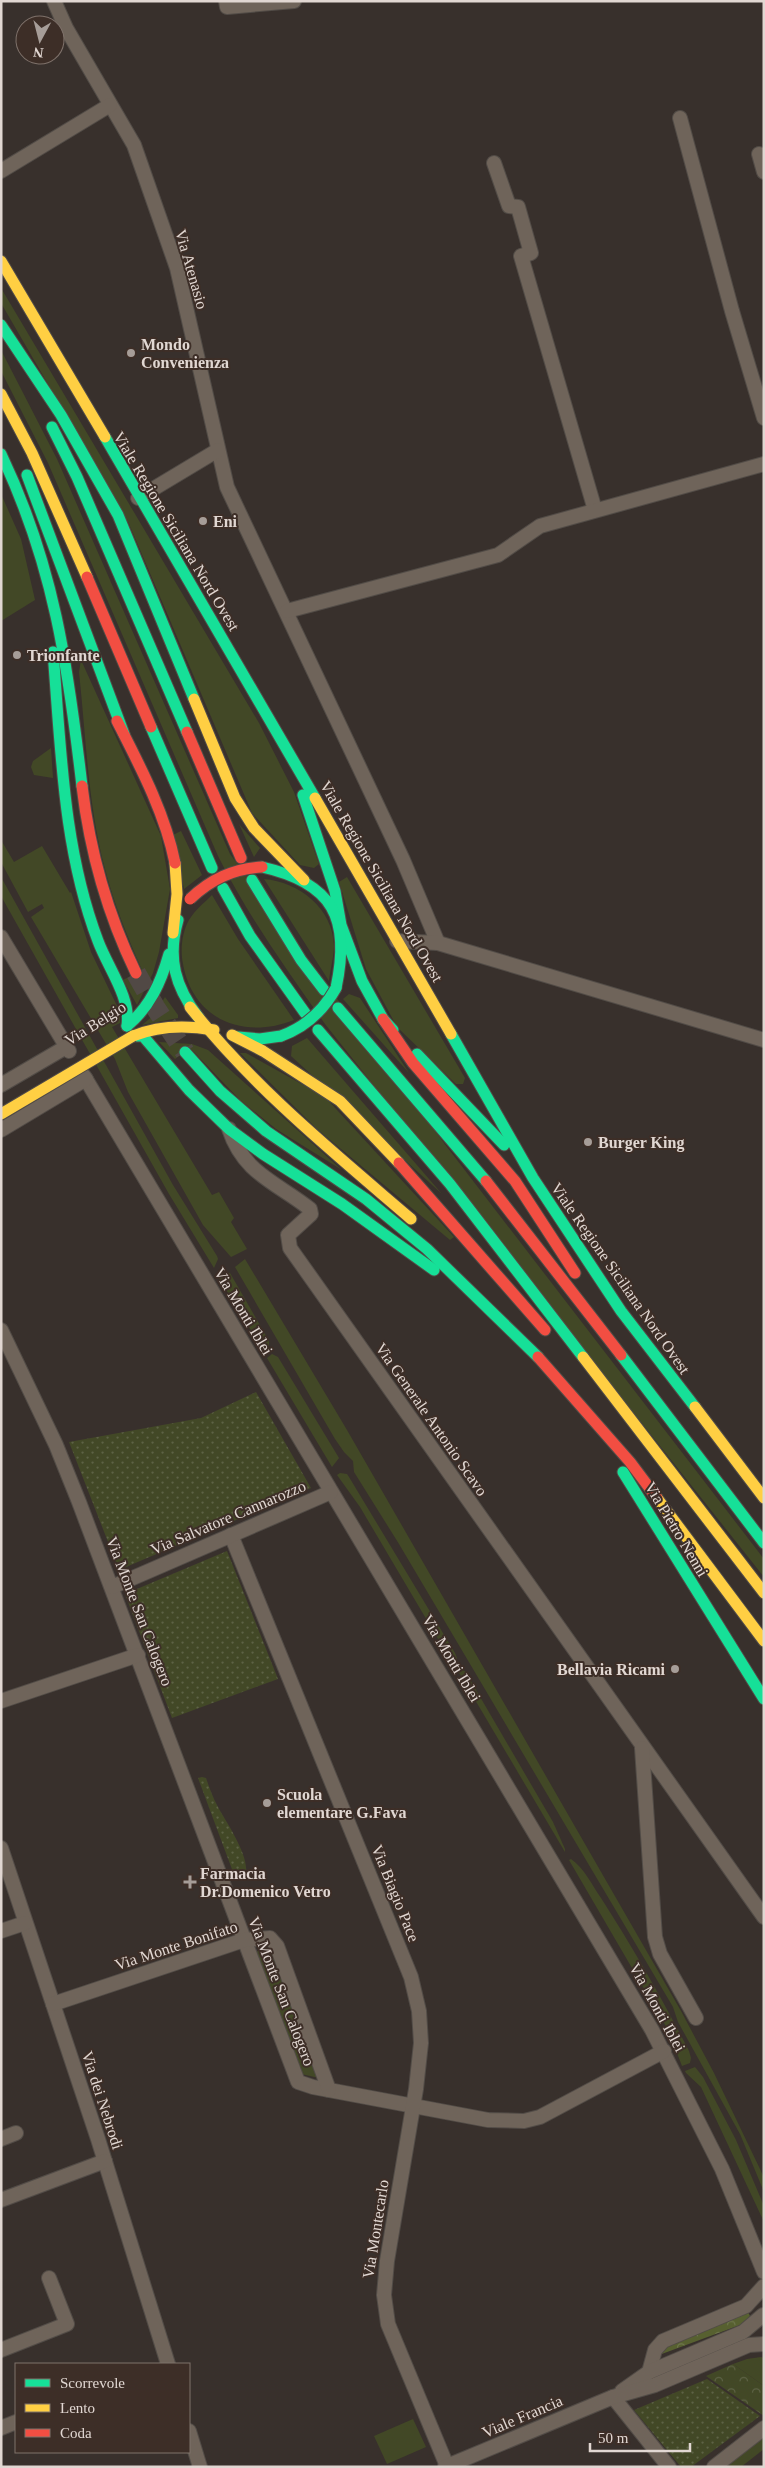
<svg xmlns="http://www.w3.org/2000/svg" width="765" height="2468" viewBox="0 0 765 2468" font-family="Georgia,serif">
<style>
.grass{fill:#424826}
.forest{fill:url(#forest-crowns)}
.park{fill:url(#park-crowns)}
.garden{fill:url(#garden-dots)}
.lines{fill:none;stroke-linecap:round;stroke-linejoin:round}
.secondary-tunnel{stroke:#514945;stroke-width:20;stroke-dasharray:20 10;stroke-linecap:butt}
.street-casing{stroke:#524c47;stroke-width:16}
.fast-casing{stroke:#524c47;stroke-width:13}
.slow-casing{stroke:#524c47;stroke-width:13}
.jam-casing{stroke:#524c47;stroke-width:13}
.street{stroke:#6f645a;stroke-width:14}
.fast{stroke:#16e098;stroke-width:11}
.slow{stroke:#ffcf43;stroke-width:11}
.jam{stroke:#f24e42;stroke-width:11}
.fast-bridge-casing{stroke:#524c47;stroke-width:13;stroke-linecap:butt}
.slow-bridge-casing{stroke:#524c47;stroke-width:13;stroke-linecap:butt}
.jam-bridge-casing{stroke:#524c47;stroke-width:13;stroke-linecap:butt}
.fast-bridge{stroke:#16e098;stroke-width:11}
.slow-bridge{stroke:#ffcf43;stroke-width:11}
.jam-bridge{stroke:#f24e42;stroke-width:11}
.poi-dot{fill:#a69d98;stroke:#3d2e27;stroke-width:2}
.labels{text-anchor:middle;stroke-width:4;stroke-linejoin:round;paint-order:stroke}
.street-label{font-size:16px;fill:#e1d7d2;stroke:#3d2e27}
.poi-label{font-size:16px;font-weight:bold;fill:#e1d7d2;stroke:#3d2e27;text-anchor:start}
</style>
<defs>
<pattern id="forest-crowns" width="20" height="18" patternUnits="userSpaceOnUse" patternTransform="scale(1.25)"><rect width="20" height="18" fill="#576030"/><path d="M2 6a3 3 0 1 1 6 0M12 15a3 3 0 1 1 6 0" fill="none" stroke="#6f764d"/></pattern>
<pattern id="park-crowns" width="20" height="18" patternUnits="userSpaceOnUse" patternTransform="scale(1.25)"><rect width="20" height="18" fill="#424826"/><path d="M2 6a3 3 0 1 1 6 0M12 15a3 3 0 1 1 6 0" fill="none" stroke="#5d6245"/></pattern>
<pattern id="garden-dots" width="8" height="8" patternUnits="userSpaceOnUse" patternTransform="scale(1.25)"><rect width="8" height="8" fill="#424826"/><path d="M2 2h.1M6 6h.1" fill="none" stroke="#5d6245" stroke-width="1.8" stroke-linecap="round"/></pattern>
</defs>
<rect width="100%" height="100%" fill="#38302c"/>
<g class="grass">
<path d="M 1,288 L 259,723 L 294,792 L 319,864 L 314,868 L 300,865 L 252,813 L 129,524 L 1,303 Z"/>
<path d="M 1,350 L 57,459 L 230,854 L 447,1147 L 764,1559 L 764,1577 L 325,1024 C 286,969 248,916 218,856 L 48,463 L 1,371 Z"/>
<path d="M 1,494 L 21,539 L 35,600 L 1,621 Z"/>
<path d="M 81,660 L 161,836 L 170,889 L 159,952 L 153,973 L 137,1005 L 123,980 L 142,970 C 128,938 114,904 105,869 C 88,806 86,737 79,672 Z"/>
<path d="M 51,748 L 53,778 L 34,775 L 31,767 L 33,761 Z"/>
<path d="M 239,824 L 260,848 L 254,857 Z"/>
<path d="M 181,831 L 202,875 L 184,889 L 173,835 Z"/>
<path d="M 1,840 L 14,862 L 42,846 L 70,893 L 71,892 L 91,952 L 120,1012 L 120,1023 L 112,1027 L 212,1195 L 219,1192 L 234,1218 L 231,1222 L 247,1249 L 231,1257 L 203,1225 L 128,1092 L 115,1059 L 31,917 L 44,908 L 42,904 L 28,912 L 1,862 Z"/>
<path d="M 1,877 L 173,1185 L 217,1256 L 218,1259 L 214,1268 L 169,1194 L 1,896 Z"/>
<path d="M 347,877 L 465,1078 L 463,1084 L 456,1084 L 397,1027 L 366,969 L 339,882 Z"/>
<path d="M 264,879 C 299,882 333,908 334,946 C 334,957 330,970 329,981 Z"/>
<path d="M 212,895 L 238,939 L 294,1020 C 244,1040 193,1020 183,964 C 180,950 182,932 189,920 C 195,910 204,903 212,895 Z"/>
<path d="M 349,994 L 360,998 L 409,1073 L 343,999 Z"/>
<path d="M 165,997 L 178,1015 L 178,1018 L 142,1025 L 154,1015 Z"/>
<path d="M 307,1038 L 442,1194 L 291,1056 L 292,1046 Z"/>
<path d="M 159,1042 L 192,1044 L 208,1050 L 342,1170 L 276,1129 L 240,1100 L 190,1048 L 175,1059 Z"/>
<path d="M 240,1053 L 246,1053 L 325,1097 L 454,1237 L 450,1240 L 317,1129 Z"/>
<path d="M 245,1259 L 347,1430 L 681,2011 L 714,2073 L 760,2169 L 764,2178 L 764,2192 L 740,2134 L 678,2022 L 673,2007 L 399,1544 L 354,1472 L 353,1461 L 344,1452 L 335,1439 L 235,1267 Z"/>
<path d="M 230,1273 L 269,1341 L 269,1346 L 263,1350 L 217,1275 Z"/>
<path d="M 272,1354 L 278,1357 L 339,1458 L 332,1467 L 267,1358 Z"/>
<path d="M 340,1473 L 347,1474 L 349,1477 L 455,1653 L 457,1658 L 454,1666 L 360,1507 L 337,1475 Z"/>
<path d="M 462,1670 L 465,1671 L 553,1822 L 565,1849 L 565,1852 L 458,1671 Z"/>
<path d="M 571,1859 C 584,1868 592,1885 601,1898 C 633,1948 663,2000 689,2051 L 691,2058 L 690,2063 L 682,2066 L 667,2028 L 569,1860 Z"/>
<path d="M 271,1948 L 319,2078 L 301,2074 L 254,1952 Z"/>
<path d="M 695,2067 L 703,2077 L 736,2140 L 764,2206 L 764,2222 L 701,2087 L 686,2073 L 685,2071 Z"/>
<path d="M 761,2357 L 764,2358 L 764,2386 L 733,2364 L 747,2359 Z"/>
<path d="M 413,2419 L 426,2447 L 387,2464 L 374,2436 Z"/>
<path d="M 764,2434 L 764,2449 L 741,2467 L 723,2467 Z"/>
</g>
<path class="forest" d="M 747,2310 L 750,2316 L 740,2325 L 659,2355 L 664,2348 Z"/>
<path class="park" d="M 733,2364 L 764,2386 L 764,2416 L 706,2376 Z"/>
<g class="garden">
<path d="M 256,1392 L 311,1488 L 119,1570 L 69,1442 L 201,1418 Z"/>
<path d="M 227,1551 L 278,1679 L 172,1718 L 125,1594 Z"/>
<path d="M 202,1777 L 206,1778 C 209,1787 213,1798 218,1807 C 226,1822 252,1859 245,1876 L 236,1880 L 198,1778 Z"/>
<path d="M 707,2379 L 760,2416 L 691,2467 L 681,2467 L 634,2410 Z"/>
</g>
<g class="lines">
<path class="secondary-tunnel" d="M 136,973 L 155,1007 L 185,1052"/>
<defs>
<g id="street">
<path d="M 54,1 L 66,28 L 134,145 L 177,268 L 227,487 L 403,860 L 438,943"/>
<path d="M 226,1 L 227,7 L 294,1"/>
<path d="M 680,118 L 732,311 L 764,418"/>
<path d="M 759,154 L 764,172"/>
<path d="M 494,163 L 509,206 L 518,207 L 531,253 L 521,256 L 595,510"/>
<path d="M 1,171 L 110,105"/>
<path d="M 138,498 L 218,450"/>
<path d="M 287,611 L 498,555 L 540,526 L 764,464"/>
<path d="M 1,937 L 69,1051"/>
<path d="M 397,941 L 438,943 L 764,1040"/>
<path d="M 84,1076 L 652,2030 L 722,2169 L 764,2272"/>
<path d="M 1,1085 L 66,1047"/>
<path d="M 229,1129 C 244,1174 276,1182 310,1209 L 311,1214 L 288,1235 L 290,1248 L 764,1917"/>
<path d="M 1,1130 L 86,1079"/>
<path d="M 1,1330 L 56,1445 L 79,1502 L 298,2082 L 313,2087 L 488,2120 L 524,2121 L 540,2117 L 664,2051"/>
<path d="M 231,1535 L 411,1977 L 419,2011 L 421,2043 L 416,2089 L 387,2261 L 384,2295 L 388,2324 L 447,2466"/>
<path d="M 112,1587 L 331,1492"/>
<path d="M 1,1701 L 138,1655"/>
<path d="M 642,1748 L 655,1937 L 660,1954 L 696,2018"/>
<path d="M 1,1848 L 98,2139 L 168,2364"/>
<path d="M 1,1931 L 25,1923"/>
<path d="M 53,2004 L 244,1940 L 270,1938 L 277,1946 L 329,2090"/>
<path d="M 1,2139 L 16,2133"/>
<path d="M 1,2200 L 105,2161"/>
<path d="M 1,2350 L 67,2324 L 49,2278"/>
<path d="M 649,2372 L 655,2350 L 663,2341 L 746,2306 L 764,2286"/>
<path d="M 622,2391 L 649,2372 L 743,2332 L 763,2315"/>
<path d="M 613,2397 L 669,2467"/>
<path d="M 1,2428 L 16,2422"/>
<path d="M 189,2431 L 200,2467"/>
<path d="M 445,2467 L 613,2397 L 655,2385 L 749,2345 L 764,2344"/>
<path d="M 714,2467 L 764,2428"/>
</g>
<g id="fast">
<path d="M 1,325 L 61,415 L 118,515 L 194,699"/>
<path d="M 52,427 L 77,477 L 187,732"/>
<path d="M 105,437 L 315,798"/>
<path d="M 1,454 C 54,565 68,666 82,786"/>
<path d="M 27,475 L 124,734"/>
<path d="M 53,652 C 61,749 63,849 98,941 C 108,968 131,997 127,1026"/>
<path d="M 151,727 L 212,868"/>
<path d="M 303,795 L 335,891 L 341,925 L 362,981 L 383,1019 L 393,1030"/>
<path d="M 262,867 C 333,883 351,918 336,988"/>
<path d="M 252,880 L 301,960 L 324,990"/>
<path d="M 223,888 L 250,936 L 305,1013"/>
<path d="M 178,920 C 167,958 175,987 199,1018"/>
<path d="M 338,1008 L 486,1181"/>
<path d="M 127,1026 C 150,1007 161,982 169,954"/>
<path d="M 318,1030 L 450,1184 L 583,1357"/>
<path d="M 451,1034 L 533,1178 L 621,1311 L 695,1407"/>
<path d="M 133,1036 L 143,1036 L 189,1090 L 229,1129 L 263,1154 L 342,1204 L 434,1270"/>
<path d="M 238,1037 L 260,1039 L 281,1036"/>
<path d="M 185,1052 L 220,1091 L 266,1131 L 366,1199 L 427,1249 L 538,1357"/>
<path d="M 417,1054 L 504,1145"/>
<path d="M 621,1355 L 764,1543"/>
<path d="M 623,1472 L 764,1699"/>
</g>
<g id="slow">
<path d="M 1,261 L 105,437"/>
<path d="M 1,394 L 32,453 L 87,577"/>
<path d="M 194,699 L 235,798 L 254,828 L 304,880"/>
<path d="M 315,798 L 451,1034"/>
<path d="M 173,933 L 177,894 L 175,863"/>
<path d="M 190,1007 C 254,1088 333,1152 411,1219"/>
<path d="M 232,1035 L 263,1051 L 340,1101 L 399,1163"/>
<path d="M 133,1036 C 160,1025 186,1025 214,1030"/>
<path d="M 583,1357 L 764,1593"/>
<path d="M 695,1407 L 764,1498"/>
<path d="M 657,1498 L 764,1641"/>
</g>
<g id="jam">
<path d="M 87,577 L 151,727"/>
<path d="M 117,721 C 140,766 165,813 175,863"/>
<path d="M 187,732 L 241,858"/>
<path d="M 82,786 C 90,853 107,913 136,973"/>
<path d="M 383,1019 L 413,1063 L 515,1181 L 575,1273"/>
<path d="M 399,1163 L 545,1330"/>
<path d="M 486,1181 L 621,1355"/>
<path d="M 538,1357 L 630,1462 L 657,1498"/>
</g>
</defs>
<use href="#street" class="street-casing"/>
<use href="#fast" class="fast-casing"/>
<use href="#slow" class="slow-casing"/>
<use href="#jam" class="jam-casing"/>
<use href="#street" class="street"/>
<use href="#fast" class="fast"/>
<use href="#slow" class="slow"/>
<use href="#jam" class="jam"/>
<defs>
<path id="fast-bridge" d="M 281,1036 C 306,1027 323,1011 336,988"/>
<path id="slow-bridge" d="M 1,1114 L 133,1036"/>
<path id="jam-bridge" d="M 190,899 C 211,879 233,869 262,867"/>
</defs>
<use href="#fast-bridge" class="fast-bridge-casing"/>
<use href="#slow-bridge" class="slow-bridge-casing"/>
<use href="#jam-bridge" class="jam-bridge-casing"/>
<use href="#fast-bridge" class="fast-bridge"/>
<use href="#slow-bridge" class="slow-bridge"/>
<use href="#jam-bridge" class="jam-bridge"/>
</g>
<g class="poi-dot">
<circle cx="131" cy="353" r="5"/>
<circle cx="203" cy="521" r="5"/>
<circle cx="17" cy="655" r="5"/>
<circle cx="588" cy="1142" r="5"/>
<circle cx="675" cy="1669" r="5"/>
<circle cx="267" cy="1803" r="5"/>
<path d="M187.5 1874.5h5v5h5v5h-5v5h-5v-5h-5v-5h5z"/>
</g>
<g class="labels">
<g class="street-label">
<text transform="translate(192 269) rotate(74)" y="6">Via Atenasio</text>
<text transform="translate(177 531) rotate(59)" y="6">Viale Regione Siciliana Nord Ovest</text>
<text transform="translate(382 881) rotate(60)" y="6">Viale Regione Siciliana Nord Ovest</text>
<text transform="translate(95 1023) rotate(-32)" y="6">Via Belgio</text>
<text transform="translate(621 1278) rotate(55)" y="6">Viale Regione Siciliana Nord Ovest</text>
<text transform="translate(244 1311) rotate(59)" y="6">Via Monti Iblei</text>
<text transform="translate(432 1419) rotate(55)" y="6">Via Generale Antonio Scavo</text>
<text transform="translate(228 1517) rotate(-23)" y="6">Via Salvatore Cannarozzo</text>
<text transform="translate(677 1529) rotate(59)" y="6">Via Pietro Nenni</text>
<text transform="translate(140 1611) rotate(69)" y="6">Via Monte San Calogero</text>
<text transform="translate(452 1658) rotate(59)" y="6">Via Monti Iblei</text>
<text transform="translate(396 1893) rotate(68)" y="6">Via Biagio Pace</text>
<text transform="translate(176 1945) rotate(-18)" y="6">Via Monte Bonifato</text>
<text transform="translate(282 1991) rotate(69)" y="6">Via Monte San Calogero</text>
<text transform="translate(658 2007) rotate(61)" y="6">Via Monti Iblei</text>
<text transform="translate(103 2100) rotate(72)" y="6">Via dei Nebrodi</text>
<text transform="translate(375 2229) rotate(-81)" y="6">Via Montecarlo</text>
<text transform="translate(522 2416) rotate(-23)" y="6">Viale Francia</text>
</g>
<g class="poi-label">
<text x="141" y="350">Mondo<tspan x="141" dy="18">Convenienza</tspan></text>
<text x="213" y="527">Eni</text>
<text x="27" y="661">Trionfante</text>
<text x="598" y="1148">Burger King</text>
<text x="665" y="1675" text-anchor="end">Bellavia Ricami</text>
<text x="277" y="1800">Scuola<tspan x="277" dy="18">elementare G.Fava</tspan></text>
<text x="200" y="1879">Farmacia<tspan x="200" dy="18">Dr.Domenico Vetro</tspan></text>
</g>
</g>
<rect width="765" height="2468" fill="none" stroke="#e1d7d2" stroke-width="5"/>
<rect x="15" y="2363" width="175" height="90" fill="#3d2e27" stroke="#7f726b"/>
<rect x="25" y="2379" width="25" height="8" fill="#16e098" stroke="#7f726b"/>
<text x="60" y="2388" font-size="15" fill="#e1d7d2">Scorrevole</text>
<rect x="25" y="2404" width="25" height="8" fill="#ffcf43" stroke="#7f726b"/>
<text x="60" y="2413" font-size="15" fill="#e1d7d2">Lento</text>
<rect x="25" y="2429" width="25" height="8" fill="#f24e42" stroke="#7f726b"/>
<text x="60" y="2438" font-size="15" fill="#e1d7d2">Coda</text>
<g transform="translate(40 40) rotate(187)"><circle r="24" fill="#3d2e27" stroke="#7f726b"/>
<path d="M0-4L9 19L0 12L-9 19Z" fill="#a69d98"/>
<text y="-8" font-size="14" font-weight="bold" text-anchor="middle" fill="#e1d7d2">N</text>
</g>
<path d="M590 2443v8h100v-8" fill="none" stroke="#e1d7d2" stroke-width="2.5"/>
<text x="598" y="2443" font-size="15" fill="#e1d7d2" stroke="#3d2e27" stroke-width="4" paint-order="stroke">50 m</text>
</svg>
